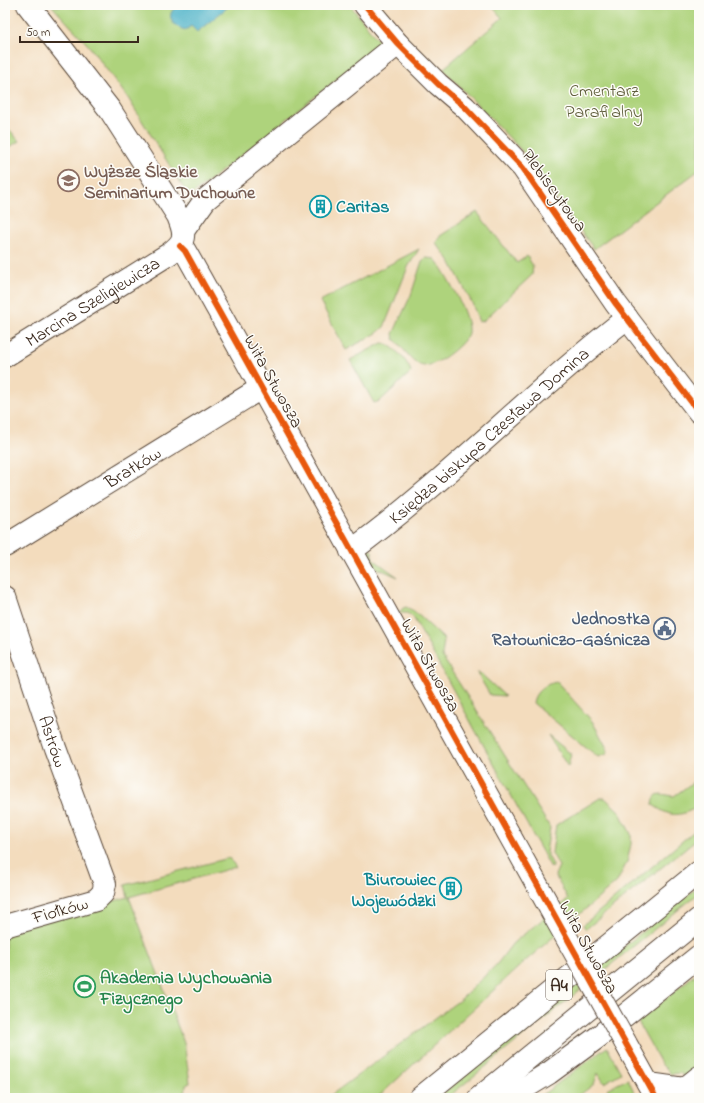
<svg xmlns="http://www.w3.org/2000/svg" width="704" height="1103" viewBox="0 0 704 1103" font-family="'Indie Flower',sans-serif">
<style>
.green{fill:#aed37c;stroke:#747e4d}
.water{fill:#48b1c7;stroke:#426e72}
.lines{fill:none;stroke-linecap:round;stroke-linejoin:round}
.minor-casing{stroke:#574536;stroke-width:24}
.highway-casing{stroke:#574536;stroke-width:24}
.minor{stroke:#fff;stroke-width:22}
.highway{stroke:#fff;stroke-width:22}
.minor-bridge-casing{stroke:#574536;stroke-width:24;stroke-linecap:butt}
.minor-bridge{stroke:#fff;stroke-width:22}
.cycleway-casing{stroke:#fdfcf7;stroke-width:8}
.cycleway{stroke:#e8590c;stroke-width:6}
.labels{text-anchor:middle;stroke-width:3;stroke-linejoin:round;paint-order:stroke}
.shield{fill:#fdfcf7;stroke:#75695f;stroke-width:1}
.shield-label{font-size:17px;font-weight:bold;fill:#3b2a1e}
.park-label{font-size:18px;fill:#5e5d3a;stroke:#fdfcf7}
.education-label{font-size:18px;font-weight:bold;fill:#785e54;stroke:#fdfcf7;text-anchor:start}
.street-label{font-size:18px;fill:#3b2a1e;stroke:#fdfcf7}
.culture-label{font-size:18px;font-weight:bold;fill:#0d838f;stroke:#fdfcf7;text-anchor:start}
.service-label{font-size:18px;font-weight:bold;fill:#4e5e75;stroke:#fdfcf7;text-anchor:end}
.leisure-label{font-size:18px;font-weight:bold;fill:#27864d;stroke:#fdfcf7;text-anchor:start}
</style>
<rect width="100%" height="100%" fill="#fdfcf7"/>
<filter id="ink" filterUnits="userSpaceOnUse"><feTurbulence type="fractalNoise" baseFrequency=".025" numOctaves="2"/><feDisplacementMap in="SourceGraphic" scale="8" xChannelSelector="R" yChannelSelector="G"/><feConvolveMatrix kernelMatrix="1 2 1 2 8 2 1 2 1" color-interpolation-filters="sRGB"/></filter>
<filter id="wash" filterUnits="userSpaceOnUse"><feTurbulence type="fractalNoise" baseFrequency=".012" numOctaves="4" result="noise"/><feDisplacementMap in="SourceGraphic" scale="16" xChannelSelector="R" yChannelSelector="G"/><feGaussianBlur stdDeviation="0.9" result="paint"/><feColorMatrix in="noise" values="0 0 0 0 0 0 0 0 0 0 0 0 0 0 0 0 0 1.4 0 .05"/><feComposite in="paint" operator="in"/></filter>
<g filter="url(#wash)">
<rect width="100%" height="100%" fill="#f3dcbd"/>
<g class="green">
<path d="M 53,5 L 60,7 L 62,5 L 350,5 L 381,44 L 189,197 L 128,98 L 89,46 L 52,6 Z"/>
<path d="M 491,5 L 699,5 L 699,170 L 594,249 L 522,151 L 443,69 L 502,18 Z"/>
<path d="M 5,124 L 19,141 L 5,150 Z"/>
<path d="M 477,212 L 517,263 L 527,256 L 533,266 L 532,275 L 483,321 L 479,322 L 472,303 L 450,261 L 436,243 L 440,236 Z"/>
<path d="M 419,249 L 408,267 L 384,327 L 377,333 L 346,350 L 320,301 Z"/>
<path d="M 426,258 L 435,259 C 445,271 471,318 468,333 C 465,345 431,371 420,365 C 410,360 402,346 394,339 L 393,334 L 411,295 L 422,261 Z"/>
<path d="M 382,343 C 391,343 409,362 411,372 L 380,401 L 374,403 L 350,360 Z"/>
<path d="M 369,549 L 372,551 L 373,559 L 398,577 L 370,565 L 366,559 Z"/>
<path d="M 406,607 L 414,611 L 443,638 L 444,641 L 442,656 L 548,824 L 550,828 L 546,852 L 553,865 L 551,868 L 413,617 L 407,613 L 399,613 L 403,608 Z"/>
<path d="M 477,673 L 480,673 L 505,696 L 490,695 Z"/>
<path d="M 557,682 L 592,721 L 607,748 L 608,752 L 607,754 L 598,757 L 533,703 C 534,692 546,683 557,682 Z"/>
<path d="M 548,735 L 571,754 L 568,767 Z"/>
<path d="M 699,778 L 699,806 C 680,817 671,818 653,805 C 654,788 665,796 674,796 Z"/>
<path d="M 600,798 L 605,798 L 619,811 L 631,834 L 631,844 L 627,862 L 617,882 L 522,964 L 377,1098 L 327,1098 L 461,999 L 497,964 L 513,943 L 568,899 L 555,875 L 559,866 L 552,853 L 556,825 Z"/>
<path d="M 699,827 L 699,837 L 586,929 L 583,925 Z"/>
<path d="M 229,858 L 236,867 L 129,897 L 184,1043 L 190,1083 L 186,1085 L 185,1098 L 5,1098 L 5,931 L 128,897 L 125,885 Z"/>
<path d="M 699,886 L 699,893 L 447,1098 L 437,1098 Z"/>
<path d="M 699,971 L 699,1066 L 683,1077 L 681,1073 L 671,1074 L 662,1065 L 638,1022 Z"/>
<path d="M 607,1047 L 621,1073 L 604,1083 L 598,1073 L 594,1084 L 576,1098 L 538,1098 Z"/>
<path d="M 628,1079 L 637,1098 L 612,1098 L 607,1089 Z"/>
</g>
<path class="water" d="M 175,5 L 226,5 L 228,7 L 197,32 L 191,26 L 186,30 C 174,28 164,16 176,7 Z"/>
</g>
<g filter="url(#ink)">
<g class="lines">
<defs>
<g id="minor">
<path d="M 365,5 L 398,44 L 438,84 L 465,107 L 523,168 L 616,304 L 699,412"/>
<path d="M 183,231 L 205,200 L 398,44"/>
<path d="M 180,246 L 185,251 L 223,319 L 551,910"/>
<path id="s1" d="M 5,356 L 169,254 C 186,241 186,236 178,216 L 110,110 L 28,5"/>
<path id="s2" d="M 5,546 L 261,388"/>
<path id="s3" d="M 351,551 C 448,480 531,392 627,318"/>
<path id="s4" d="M 5,597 L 55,748 L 105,884 L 103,893 L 96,900 L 5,926"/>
<path d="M 625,1042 L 656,1098"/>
<path d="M 649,1084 L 684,1089"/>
<path d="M 679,1098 L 684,1089 L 699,1077"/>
</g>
<g id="highway">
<path d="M 420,1098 L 699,872"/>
<path d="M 479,1098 L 699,919"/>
<path d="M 508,1098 L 549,1073 L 598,1037 L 699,956"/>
</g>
</defs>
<use href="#minor" class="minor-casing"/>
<use href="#highway" class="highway-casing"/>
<use href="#minor" class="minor"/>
<use href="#highway" class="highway"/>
<defs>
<path id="minor-bridge" d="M 551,910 L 625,1042"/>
</defs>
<use href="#minor-bridge" class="minor-bridge-casing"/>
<use href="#minor-bridge" class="minor-bridge"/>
<defs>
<g id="cycleway">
<path d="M 365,5 L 398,44 L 438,84 L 465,107 L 523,168 L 616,304 L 699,412"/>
<path d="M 180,246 L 185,251 L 223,319 L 656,1098"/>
</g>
</defs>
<use href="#cycleway" class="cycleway-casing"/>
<use href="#cycleway" class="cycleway"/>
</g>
</g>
<defs>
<symbol id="university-ring" viewBox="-11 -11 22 22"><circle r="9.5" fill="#fdfcf7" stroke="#8d6e63" stroke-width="1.5"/><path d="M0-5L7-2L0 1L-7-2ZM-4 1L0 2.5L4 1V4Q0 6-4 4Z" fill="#8d6e63"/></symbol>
<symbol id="building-ring" viewBox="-11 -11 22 22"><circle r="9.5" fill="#fdfcf7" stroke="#0f9aa8" stroke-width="1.5"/><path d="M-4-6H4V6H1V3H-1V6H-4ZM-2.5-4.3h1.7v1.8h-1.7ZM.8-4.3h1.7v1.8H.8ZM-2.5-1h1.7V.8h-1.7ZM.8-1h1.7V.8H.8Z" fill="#0f9aa8"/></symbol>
<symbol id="civic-ring" viewBox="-11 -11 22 22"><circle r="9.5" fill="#fdfcf7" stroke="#5c6f8a" stroke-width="1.5"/><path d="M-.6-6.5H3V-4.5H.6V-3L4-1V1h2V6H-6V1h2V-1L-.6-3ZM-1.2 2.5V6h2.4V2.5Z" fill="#5c6f8a"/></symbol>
<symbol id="stadium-ring" viewBox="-11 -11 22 22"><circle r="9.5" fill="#fdfcf7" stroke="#2e9e5b" stroke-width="1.5"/><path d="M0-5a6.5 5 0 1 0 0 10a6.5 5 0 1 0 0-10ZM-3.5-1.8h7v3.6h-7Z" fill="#2e9e5b"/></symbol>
</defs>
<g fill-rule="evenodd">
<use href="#university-ring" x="56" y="168" width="25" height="25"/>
<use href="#building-ring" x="308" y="194" width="25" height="25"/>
<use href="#civic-ring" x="652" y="616" width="25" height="25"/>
<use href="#building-ring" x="438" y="876" width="25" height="25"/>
<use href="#stadium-ring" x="72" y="974" width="25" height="25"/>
</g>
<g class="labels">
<rect class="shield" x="546" y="970" width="26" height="30" rx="3"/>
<g class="shield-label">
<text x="559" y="991">A4</text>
</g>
<g class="park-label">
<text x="604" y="96">Cmentarz<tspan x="604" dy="21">Parafialny</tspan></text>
</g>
<g class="education-label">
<text x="84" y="177">Wyższe Śląskie<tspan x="84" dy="21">Seminarium Duchowne</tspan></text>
</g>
<g class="street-label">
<text transform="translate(555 190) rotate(54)" y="6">Plebiscytowa</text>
<text dy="6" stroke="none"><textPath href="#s1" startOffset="103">Marcina Szeligiewicza</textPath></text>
<text transform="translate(274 381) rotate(61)" y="6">Wita Stwosza</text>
<text dy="6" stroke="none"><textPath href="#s3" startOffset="180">Księdza biskupa Czesława Domina</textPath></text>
<text dy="6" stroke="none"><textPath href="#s2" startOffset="150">Bratków</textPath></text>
<text transform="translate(431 665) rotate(61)" y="6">Wita Stwosza</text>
<text dy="6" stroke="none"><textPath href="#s4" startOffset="152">Astrów</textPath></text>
<text transform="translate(60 910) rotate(-16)" y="6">Fiołków</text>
<text transform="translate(589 947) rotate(61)" y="6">Wita Stwosza</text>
</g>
<g class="culture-label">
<text x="336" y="212">Caritas</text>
<text x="436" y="885" text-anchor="end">Biurowiec<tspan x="436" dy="21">Wojewódzki</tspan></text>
</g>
<g class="service-label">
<text x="650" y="624">Jednostka<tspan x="650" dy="21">Ratowniczo-Gaśnicza</tspan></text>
</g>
<g class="leisure-label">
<text x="100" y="983">Akademia Wychowania<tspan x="100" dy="21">Fizycznego</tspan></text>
</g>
</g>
<rect width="704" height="1103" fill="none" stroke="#fdfcf7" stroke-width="20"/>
<path d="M20 36v6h118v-6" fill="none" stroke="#3b2a1e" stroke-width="2"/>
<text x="26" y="36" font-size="12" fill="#3b2a1e" stroke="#fdfcf7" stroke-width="3" paint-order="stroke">50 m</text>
</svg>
